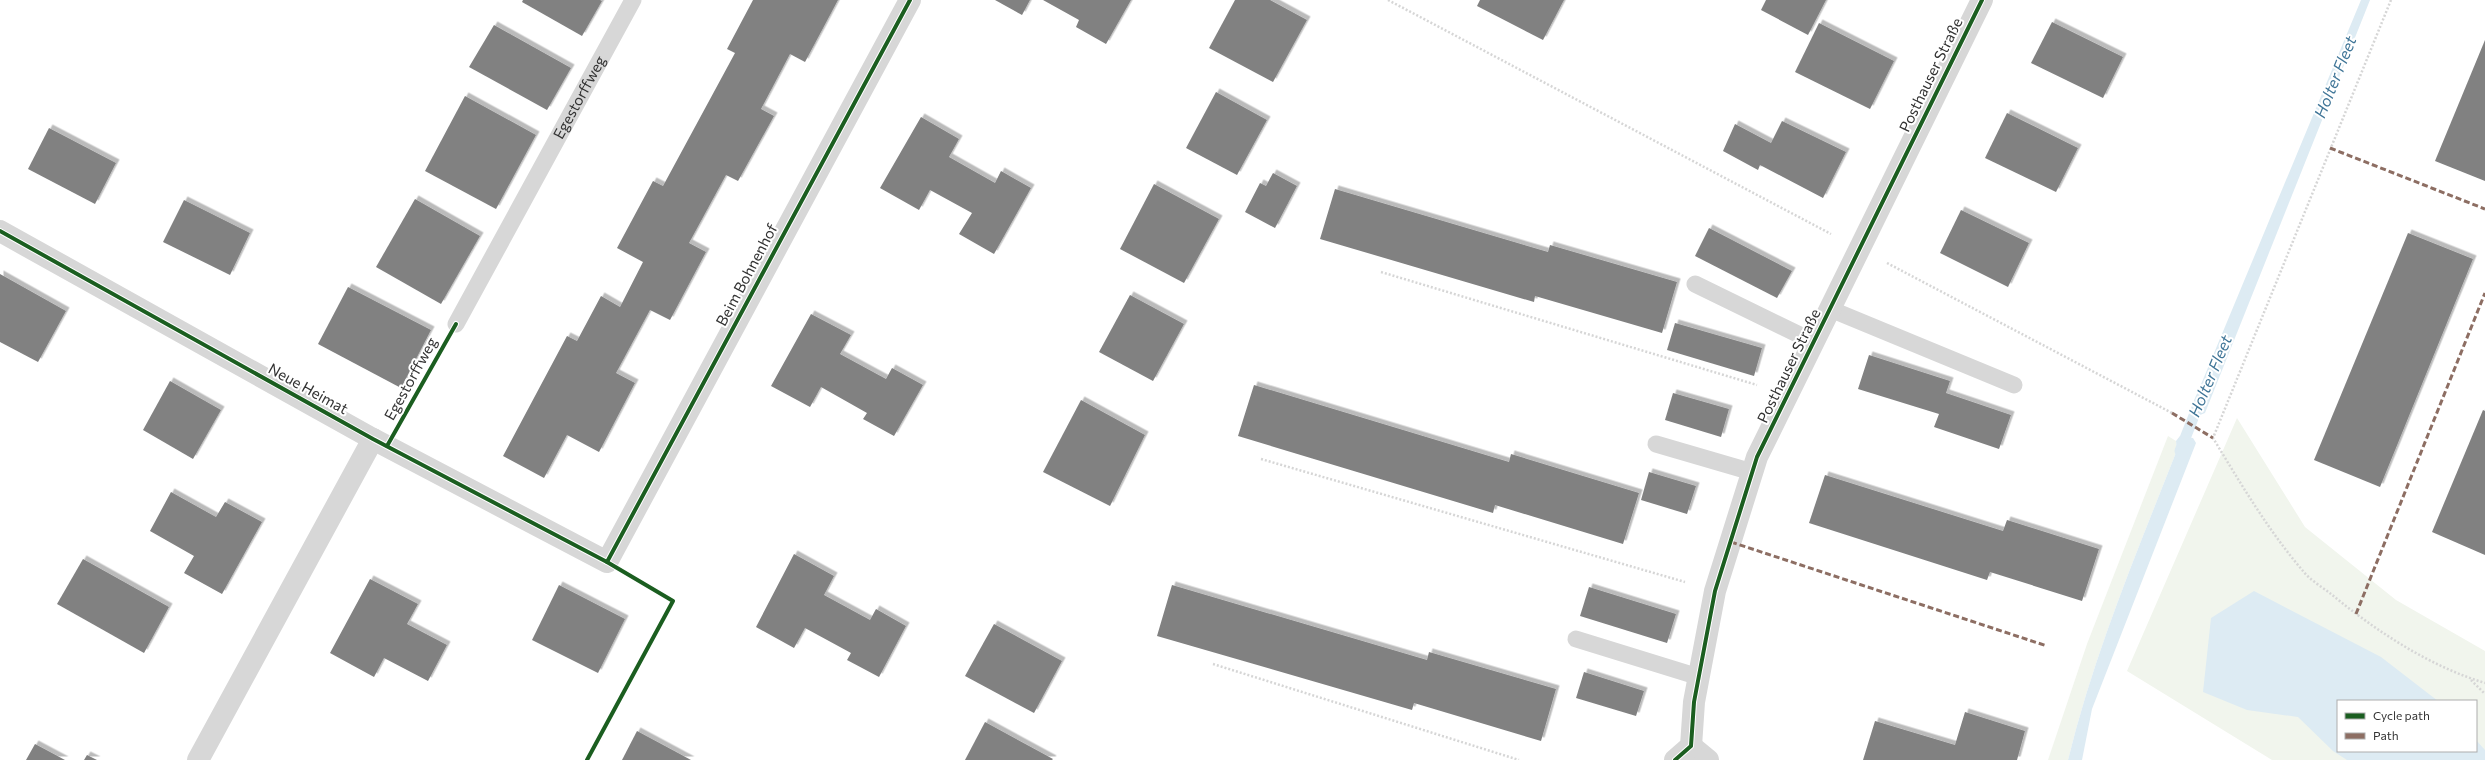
<svg xmlns="http://www.w3.org/2000/svg" width="2485" height="760" viewBox="0 0 2485 760" font-family="Commissioner,sans-serif">
<style>
.green{fill:#f1f5ed;fill-rule:evenodd}
.water{fill:#ddebf3}
.lines{fill:none;stroke-linecap:round;stroke-linejoin:round}
.stream{stroke:#ddebf3;stroke-width:11}
.building{fill:#818181;filter:url(#shadow)}
.path{stroke:#d6d6d6;stroke-width:2.5;stroke-dasharray:2 2;stroke-linecap:butt}
.lane{stroke:#d7d7d7;stroke-width:17}
.street{stroke:#d7d7d7;stroke-width:22}
.quiet{stroke:#8d6e63;stroke-width:3;stroke-dasharray:6 3;stroke-linecap:butt}
.cycleway-casing{stroke:#fff;stroke-width:6}
.cycleway{stroke:#1b5e20;stroke-width:4}
.labels{text-anchor:middle;stroke-width:4;stroke-linejoin:round;paint-order:stroke}
.street-label{font-size:15px;fill:#333;stroke:#fff}
.water-label{font-size:16px;font-style:italic;fill:#3f7597;stroke:#fff}
</style>
<defs>
<filter id="shadow"><feDropShadow dx="3.5" dy="-3.5" stdDeviation="0" flood-color="#0004"/></filter>
</defs>
<rect width="100%" height="100%" fill="#fff"/>
<g class="green">
<path d="M 2237,418 L 2305,527 L 2396,600 L 2485,651 L 2485,760 L 2272,760 L 2127,671 ZM 2338,701 L 2476,701 L 2476,751 L 2338,751 Z"/>
<path d="M 2168,436 L 2176,441 L 2177,450 C 2137,552 2094,653 2068,760 L 2048,760 L 2087,644 Z"/>
</g>
<g class="water">
<path d="M 2361,0 L 2370,0 L 2205,413 L 2200,415 L 2192,406 Z"/>
<path d="M 2180,436 L 2193,438 L 2196,443 L 2092,709 L 2082,760 L 2068,760 C 2094,653 2137,552 2177,450 L 2176,441 Z"/>
<path d="M 2254,591 L 2381,657 L 2438,701 L 2338,701 L 2338,751 L 2476,751 L 2476,740 L 2485,750 L 2485,760 L 2347,760 L 2333,751 L 2298,717 L 2247,710 L 2203,692 L 2211,618 Z"/>
</g>
<g class="lines">
<path class="stream" d="M 2180,451 L 2201,398"/>
</g>
<g class="building">
<path d="M 523,0 L 600,0 L 602,1 L 582,36 L 522,2 Z"/>
<path d="M 753,0 L 838,0 L 805,62 L 790,54 L 761,109 L 774,116 L 738,181 L 726,175 L 689,243 L 706,252 L 670,320 L 650,310 L 616,373 L 635,383 L 599,452 L 567,435 L 544,478 L 503,456 L 567,336 L 577,341 L 601,296 L 620,307 L 643,262 L 617,248 L 653,181 L 663,186 L 735,53 L 727,49 Z"/>
<path d="M 995,0 L 1030,0 L 1022,15 Z"/>
<path d="M 1043,0 L 1131,0 L 1106,44 L 1076,27 L 1079,20 Z"/>
<path d="M 1235,0 L 1270,0 L 1307,20 L 1273,82 L 1209,48 Z"/>
<path d="M 1480,0 L 1564,0 L 1543,40 L 1477,6 Z"/>
<path d="M 1766,0 L 1826,0 L 1808,35 L 1761,10 Z"/>
<path d="M 2052,22 L 2123,57 L 2103,98 L 2031,63 Z"/>
<path d="M 1819,23 L 1894,61 L 1870,109 L 1795,72 Z"/>
<path d="M 494,25 L 571,68 L 547,110 L 469,67 Z"/>
<path d="M 2485,40 L 2485,181 L 2435,161 Z"/>
<path d="M 1216,92 L 1267,120 L 1237,175 L 1186,148 Z"/>
<path d="M 465,96 L 536,135 L 496,209 L 425,171 Z"/>
<path d="M 2007,113 L 2078,148 L 2056,192 L 1985,158 Z"/>
<path d="M 921,117 L 959,139 L 949,157 L 995,183 L 1001,171 L 1031,188 L 994,254 L 959,234 L 972,213 L 930,190 L 919,210 L 880,188 Z"/>
<path d="M 1782,121 L 1846,152 L 1823,198 L 1760,165 L 1758,170 L 1723,151 L 1735,124 L 1771,143 Z"/>
<path d="M 49,128 L 116,163 L 95,204 L 28,169 Z"/>
<path d="M 1273,173 L 1297,186 L 1275,228 L 1245,212 L 1260,183 L 1266,186 Z"/>
<path d="M 1154,184 L 1219,219 L 1184,283 L 1120,249 Z"/>
<path d="M 1335,189 L 1548,252 L 1550,245 L 1677,282 L 1662,333 L 1535,296 L 1534,302 L 1320,239 Z"/>
<path d="M 415,199 L 480,236 L 441,304 L 376,267 Z"/>
<path d="M 184,200 L 250,233 L 230,275 L 163,242 Z"/>
<path d="M 1961,210 L 2029,243 L 2008,287 L 1940,253 Z"/>
<path d="M 1709,228 L 1792,271 L 1777,298 L 1695,256 Z"/>
<path d="M 2408,233 L 2473,259 L 2380,487 L 2314,460 Z"/>
<path d="M 0,274 L 66,311 L 38,362 L 0,342 Z"/>
<path d="M 348,287 L 431,330 L 401,388 L 318,344 Z"/>
<path d="M 1130,295 L 1184,324 L 1153,381 L 1099,352 Z"/>
<path d="M 811,314 L 851,335 L 840,354 L 886,379 L 892,368 L 923,385 L 894,436 L 863,419 L 867,413 L 821,387 L 810,407 L 771,386 Z"/>
<path d="M 1675,323 L 1762,348 L 1754,376 L 1667,350 Z"/>
<path d="M 1869,355 L 1950,381 L 1946,393 L 2011,415 L 1999,449 L 1934,427 L 1939,414 L 1858,389 Z"/>
<path d="M 170,381 L 221,410 L 193,459 L 143,430 Z"/>
<path d="M 1254,385 L 1509,462 L 1511,454 L 1639,493 L 1623,544 L 1495,505 L 1493,513 L 1238,436 Z"/>
<path d="M 1673,393 L 1729,409 L 1721,437 L 1665,420 Z"/>
<path d="M 1081,400 L 1145,435 L 1110,506 L 1043,472 Z"/>
<path d="M 2483,410 L 2485,411 L 2485,555 L 2432,532 Z"/>
<path d="M 1649,472 L 1696,486 L 1687,514 L 1641,500 Z"/>
<path d="M 1825,475 L 2003,531 L 2007,520 L 2099,549 L 2082,601 L 1990,572 L 1987,580 L 1809,523 Z"/>
<path d="M 171,492 L 216,517 L 225,502 L 262,522 L 222,594 L 184,573 L 194,556 L 150,531 Z"/>
<path d="M 794,554 L 834,576 L 824,595 L 870,620 L 876,609 L 906,626 L 879,677 L 847,660 L 851,653 L 805,628 L 794,648 L 756,627 Z"/>
<path d="M 83,559 L 169,607 L 144,653 L 57,604 Z"/>
<path d="M 370,579 L 418,604 L 407,624 L 447,645 L 428,681 L 384,658 L 374,677 L 330,653 Z"/>
<path d="M 559,585 L 625,619 L 598,673 L 532,640 Z"/>
<path d="M 1172,585 L 1427,660 L 1429,652 L 1556,689 L 1541,741 L 1414,703 L 1412,710 L 1157,636 Z"/>
<path d="M 1589,587 L 1676,614 L 1667,643 L 1580,616 Z"/>
<path d="M 994,624 L 1062,661 L 1034,713 L 965,676 Z"/>
<path d="M 1584,672 L 1644,691 L 1636,716 L 1576,698 Z"/>
<path d="M 1965,712 L 2025,731 L 2017,760 L 1863,760 L 1875,721 L 1955,745 Z"/>
<path d="M 985,722 L 1053,759 L 1052,760 L 965,760 Z"/>
<path d="M 637,731 L 665,746 L 691,760 L 622,760 Z"/>
<path d="M 35,744 L 65,760 L 26,760 Z"/>
<path d="M 87,755 L 97,760 L 84,760 Z"/>
</g>
<g class="lines">
<g class="path">
<path d="M 1388,0 L 1831,234"/>
<path d="M 2391,0 L 2213,438 C 2241,484 2268,530 2303,571 C 2310,580 2322,587 2331,594 C 2376,631 2429,666 2485,683"/>
<path d="M 1887,263 L 2172,413"/>
<path d="M 1381,272 L 1757,385"/>
<path d="M 1261,459 L 1685,582"/>
<path d="M 1213,664 L 1519,760"/>
<path d="M 2471,680 L 2485,694"/>
</g>
<g class="lane">
<path d="M 1695,284 L 1814,342"/>
<path d="M 1830,309 L 2014,385"/>
<path id="s1" d="M 456,324 L 633,0"/>
<path d="M 1656,444 L 1752,472"/>
<path d="M 1576,639 L 1699,677"/>
</g>
<g class="street">
<path d="M 0,231 L 373,439 L 607,562 L 910,0"/>
<path d="M 1691,746 L 1708,760"/>
<path d="M 198,760 L 373,439"/>
<path d="M 1675,760 L 1691,746 L 1694,702 L 1715,591 L 1757,457 L 1982,0"/>
</g>
<g class="quiet">
<path d="M 2330,148 L 2485,209"/>
<path d="M 2172,413 L 2213,438"/>
<path d="M 1731,542 L 2047,646"/>
<path d="M 2356,614 L 2485,293"/>
</g>
<defs>
<g id="cycleway">
<path d="M 0,231 L 373,439 L 607,562 L 673,601 L 587,760"/>
<path d="M 387,446 L 456,324"/>
<path d="M 607,562 L 910,0"/>
<path d="M 1675,760 L 1691,746 L 1694,702 L 1715,591 L 1757,457 L 1982,0"/>
</g>
</defs>
<use href="#cycleway" class="cycleway-casing"/>
<use href="#cycleway" class="cycleway"/>
</g>
<g class="labels">
<g class="street-label">
<text transform="translate(1931 75) rotate(-64)" y="5">Posthauser Straße</text>
<text dy="5" stroke="none"><textPath href="#s1" startOffset="258">Egestorffweg</textPath></text>
<text transform="translate(747 275) rotate(-62)" y="5">Beim Bohnenhof</text>
<text transform="translate(1789 366) rotate(-64)" y="5">Posthauser Straße</text>
<text transform="translate(411 379) rotate(-61)" y="5">Egestorffweg</text>
<text transform="translate(308 389) rotate(29)" y="5">Neue Heimat</text>
</g>
<g class="water-label">
<text transform="translate(2335 77) rotate(-68)" y="6">Holter Fleet</text>
<text transform="translate(2210 376) rotate(-67)" y="6">Holter Fleet</text>
</g>
</g>
<rect x="2337" y="700" width="140" height="52" fill="#ffffff" stroke="#adadad"/>
<rect x="2345" y="713" width="20" height="6" fill="#1b5e20" stroke="#adadad"/>
<text x="2373" y="720" font-size="12" fill="#333333">Cycle path</text>
<rect x="2345" y="733" width="20" height="6" fill="#8d6e63" stroke="#adadad"/>
<text x="2373" y="740" font-size="12" fill="#333333">Path</text>
</svg>
